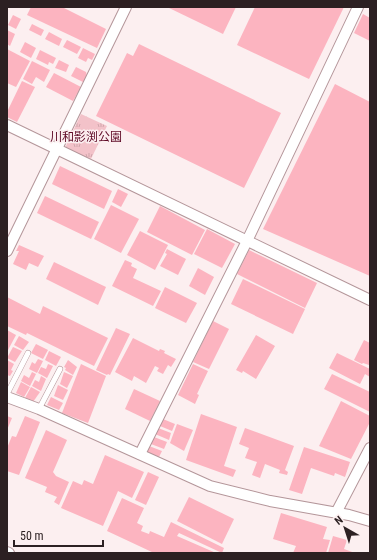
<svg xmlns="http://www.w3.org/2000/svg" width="377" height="560" viewBox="0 0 377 560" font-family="'Roboto Condensed','Noto Sans JP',sans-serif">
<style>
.grass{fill:url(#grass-tufts)}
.building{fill:#fcb4c0}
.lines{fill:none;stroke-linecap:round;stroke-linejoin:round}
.lane-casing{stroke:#b4969a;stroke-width:6}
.street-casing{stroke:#b4969a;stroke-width:12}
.lane{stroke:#fff;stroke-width:5}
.street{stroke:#fff;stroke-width:10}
.labels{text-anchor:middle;stroke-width:3;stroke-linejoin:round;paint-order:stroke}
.park-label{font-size:12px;fill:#5e0a26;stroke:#fceff0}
</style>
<defs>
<pattern id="grass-tufts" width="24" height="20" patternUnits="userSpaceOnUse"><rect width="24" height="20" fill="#f3c2c9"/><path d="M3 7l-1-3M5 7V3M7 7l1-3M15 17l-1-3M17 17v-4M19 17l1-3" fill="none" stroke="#d0a6ac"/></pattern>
</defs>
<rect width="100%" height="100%" fill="#fceff0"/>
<path class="grass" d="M 81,114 L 107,126 L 91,159 L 65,148 Z"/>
<g class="building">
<path d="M 31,7 L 62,7 L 106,29 L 97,48 L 27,15 Z"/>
<path d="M 167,7 L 236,7 L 223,34 Z"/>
<path d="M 255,7 L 344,7 L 309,79 L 237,45 Z"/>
<path d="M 363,14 L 370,18 L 370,41 L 354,33 Z"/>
<path d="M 13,15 L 21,19 L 16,29 L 8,25 Z"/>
<path d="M 32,24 L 44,30 L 41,36 L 29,30 Z"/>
<path d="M 7,30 L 15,34 L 10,46 L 7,44 Z"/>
<path d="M 49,32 L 62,39 L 59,46 L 45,39 Z"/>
<path d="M 67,40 L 81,47 L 77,54 L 63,47 Z"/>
<path d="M 25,42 L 36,48 L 31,58 L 20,52 Z"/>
<path d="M 139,44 L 281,113 L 244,188 L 96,116 L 127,53 L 133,56 Z"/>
<path d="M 83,48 L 95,54 L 92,60 L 88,58 L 86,62 L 78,58 Z"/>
<path d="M 7,49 L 30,61 L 16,87 L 7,83 Z"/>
<path d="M 40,50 L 56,58 L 53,64 L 49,62 L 48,65 L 36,59 Z"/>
<path d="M 59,60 L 69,65 L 66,72 L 55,68 Z"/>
<path d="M 32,61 L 50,70 L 44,82 L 36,77 L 32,84 L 23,79 Z"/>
<path d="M 76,67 L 86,72 L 87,76 L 83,82 L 71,76 Z"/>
<path d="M 54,73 L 81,87 L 73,101 L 46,87 Z"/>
<path d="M 22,81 L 35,87 L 17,122 L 7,117 L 7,112 Z"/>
<path d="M 335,84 L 370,102 L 370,276 L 263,229 Z"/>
<path d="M 60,166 L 112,191 L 104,209 L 52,184 Z"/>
<path d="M 118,189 L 128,194 L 121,207 L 112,202 Z"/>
<path d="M 45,196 L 99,222 L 91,239 L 37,213 Z"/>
<path d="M 111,205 L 139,219 L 121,253 L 94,239 Z"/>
<path d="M 160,206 L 205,230 L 192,255 L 147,232 Z"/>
<path d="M 207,229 L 235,244 L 222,268 L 194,254 Z"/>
<path d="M 140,231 L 168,245 L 155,270 L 127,255 Z"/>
<path d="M 19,245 L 44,256 L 38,267 L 29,263 L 26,270 L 13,264 L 19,251 L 16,251 Z"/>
<path d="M 167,249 L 186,259 L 178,275 L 160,266 L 167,254 L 165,253 Z"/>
<path d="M 249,250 L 317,283 L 305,308 L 237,274 Z"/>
<path d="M 125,260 L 132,263 L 131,266 L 137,269 L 133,278 L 161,291 L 153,306 L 112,286 Z"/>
<path d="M 54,262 L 106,287 L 98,305 L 46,279 Z"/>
<path d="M 198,268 L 214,277 L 205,295 L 189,286 Z"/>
<path d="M 243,279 L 305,309 L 293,334 L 231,304 Z"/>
<path d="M 165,287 L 197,303 L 186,323 L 155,308 Z"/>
<path d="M 7,297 L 40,314 L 43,306 L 108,338 L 94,366 L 27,333 L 26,335 L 7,326 Z"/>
<path d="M 213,321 L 229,329 L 209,369 L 193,362 Z"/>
<path d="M 116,328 L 130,334 L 110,375 L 108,374 L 107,375 L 96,370 Z"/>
<path d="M 7,330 L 16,335 L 7,352 Z"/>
<path d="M 256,335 L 275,346 L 256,379 L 243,371 L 242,373 L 236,370 Z"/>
<path d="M 19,336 L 29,342 L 23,350 L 14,345 Z"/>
<path d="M 133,338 L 159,351 L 160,349 L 165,351 L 164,353 L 176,359 L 171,367 L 168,365 L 163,374 L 157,371 L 159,368 L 155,366 L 146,383 L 134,376 L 132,381 L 115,372 Z"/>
<path d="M 364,340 L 370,343 L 369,365 L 363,363 L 362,364 L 354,360 Z"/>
<path d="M 36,344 L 48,350 L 43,359 L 31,353 Z"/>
<path d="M 13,347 L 22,351 L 15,362 L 7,358 Z"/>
<path d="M 49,351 L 61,357 L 56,366 L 45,360 Z"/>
<path d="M 337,353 L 370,369 L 370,377 L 365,374 L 360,384 L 329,368 Z"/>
<path d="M 38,359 L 43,361 L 37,373 L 29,369 L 32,362 L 35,364 Z"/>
<path d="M 7,360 L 14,364 L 11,370 L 13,371 L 10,376 L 7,375 Z"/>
<path d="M 68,360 L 77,367 L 73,375 L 65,370 L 66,368 L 64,367 Z"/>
<path d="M 48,364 L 53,366 L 47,378 L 38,373 L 41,367 L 46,369 Z"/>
<path d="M 81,364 L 106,376 L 88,423 L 62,413 Z"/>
<path d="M 193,364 L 208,371 L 197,394 L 199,395 L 195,404 L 178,395 Z"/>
<path d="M 32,372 L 36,374 L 30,386 L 21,381 L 24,375 L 29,378 Z"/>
<path d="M 64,372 L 73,376 L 67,388 L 60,384 Z"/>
<path d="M 332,374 L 370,392 L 370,412 L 324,389 Z"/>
<path d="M 41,376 L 46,379 L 41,391 L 32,386 L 35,380 L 39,382 Z"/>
<path d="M 21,382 L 30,387 L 24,397 L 16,393 Z"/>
<path d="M 58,385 L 68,390 L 63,400 L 54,396 Z"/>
<path d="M 31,387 L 40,392 L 33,402 L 25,398 Z"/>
<path d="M 134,389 L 160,401 L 150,421 L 125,409 Z"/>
<path d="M 51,397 L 63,403 L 59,410 L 47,405 Z"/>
<path d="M 341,401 L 370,416 L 370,422 L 351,459 L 319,446 Z"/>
<path d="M 201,414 L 237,427 L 224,466 L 236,470 L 233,477 L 186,460 Z"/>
<path d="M 7,416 L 12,418 L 7,430 Z"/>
<path d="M 25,416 L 40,422 L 19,475 L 7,471 L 7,448 L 12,436 L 16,437 Z"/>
<path d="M 163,419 L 175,424 L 172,431 L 160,426 Z"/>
<path d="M 177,424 L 193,430 L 184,451 L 170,443 Z"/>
<path d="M 158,428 L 171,433 L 169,440 L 155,434 Z"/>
<path d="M 245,428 L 294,446 L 285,470 L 288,472 L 287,475 L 279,473 L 280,470 L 265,464 L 260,478 L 252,475 L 257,462 L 245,458 L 249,448 L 239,444 Z"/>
<path d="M 46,430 L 67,440 L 53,472 L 56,476 L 69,482 L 59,505 L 54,502 L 57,497 L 45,492 L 47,487 L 25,478 Z"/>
<path d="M 154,437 L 167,442 L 164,449 L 151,444 Z"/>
<path d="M 149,446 L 162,451 L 159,457 L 147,452 Z"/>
<path d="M 304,447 L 350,462 L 345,477 L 335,473 L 334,476 L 311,468 L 302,494 L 289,490 Z"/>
<path d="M 105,455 L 144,472 L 132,498 L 118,491 L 103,526 L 61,508 L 73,481 L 82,485 L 84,480 L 93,484 Z"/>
<path d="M 148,472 L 159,477 L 146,505 L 135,500 Z"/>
<path d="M 189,497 L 234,519 L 222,544 L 177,521 Z"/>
<path d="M 122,498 L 144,508 L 137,523 L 143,526 L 141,531 L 149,534 L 150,531 L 164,537 L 171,522 L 224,548 L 222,553 L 179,533 L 177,536 L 216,553 L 154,553 L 107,531 Z"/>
<path d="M 281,513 L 327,527 L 323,539 L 330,540 L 326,553 L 293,553 L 296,546 L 273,539 Z"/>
<path d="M 333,536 L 347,540 L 344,549 L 355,553 L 328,553 Z"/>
</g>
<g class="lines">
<defs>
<g id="lane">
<path d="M 7,394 L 28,353"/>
<path d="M 39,409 L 60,369"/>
</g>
<g id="street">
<path d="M 7,125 L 370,300"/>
<path d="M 7,251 L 126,7"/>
<path d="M 7,397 L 39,409 L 210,486 L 270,501 L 349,515 L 370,521"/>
<path d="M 140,454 L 247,241 L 358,7"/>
<path d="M 336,513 L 370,448"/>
<path d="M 7,552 L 9,553"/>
</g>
</defs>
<use href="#lane" class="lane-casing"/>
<use href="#street" class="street-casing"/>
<use href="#lane" class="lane"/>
<use href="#street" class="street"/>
</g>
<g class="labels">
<g class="park-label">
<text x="86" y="141">川和影渕公園</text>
</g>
</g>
<rect width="377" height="560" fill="none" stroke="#2c2022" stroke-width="16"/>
<g transform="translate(345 528) rotate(321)" stroke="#fceff0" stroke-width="3" paint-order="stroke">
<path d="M0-3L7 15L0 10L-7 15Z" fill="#2c2022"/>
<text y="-6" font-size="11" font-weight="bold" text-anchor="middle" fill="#2c2022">N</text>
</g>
<path d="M14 540v6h89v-6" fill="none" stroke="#2c2022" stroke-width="2"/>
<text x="20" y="540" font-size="12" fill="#2c2022" stroke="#fceff0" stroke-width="3" paint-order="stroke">50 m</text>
</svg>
